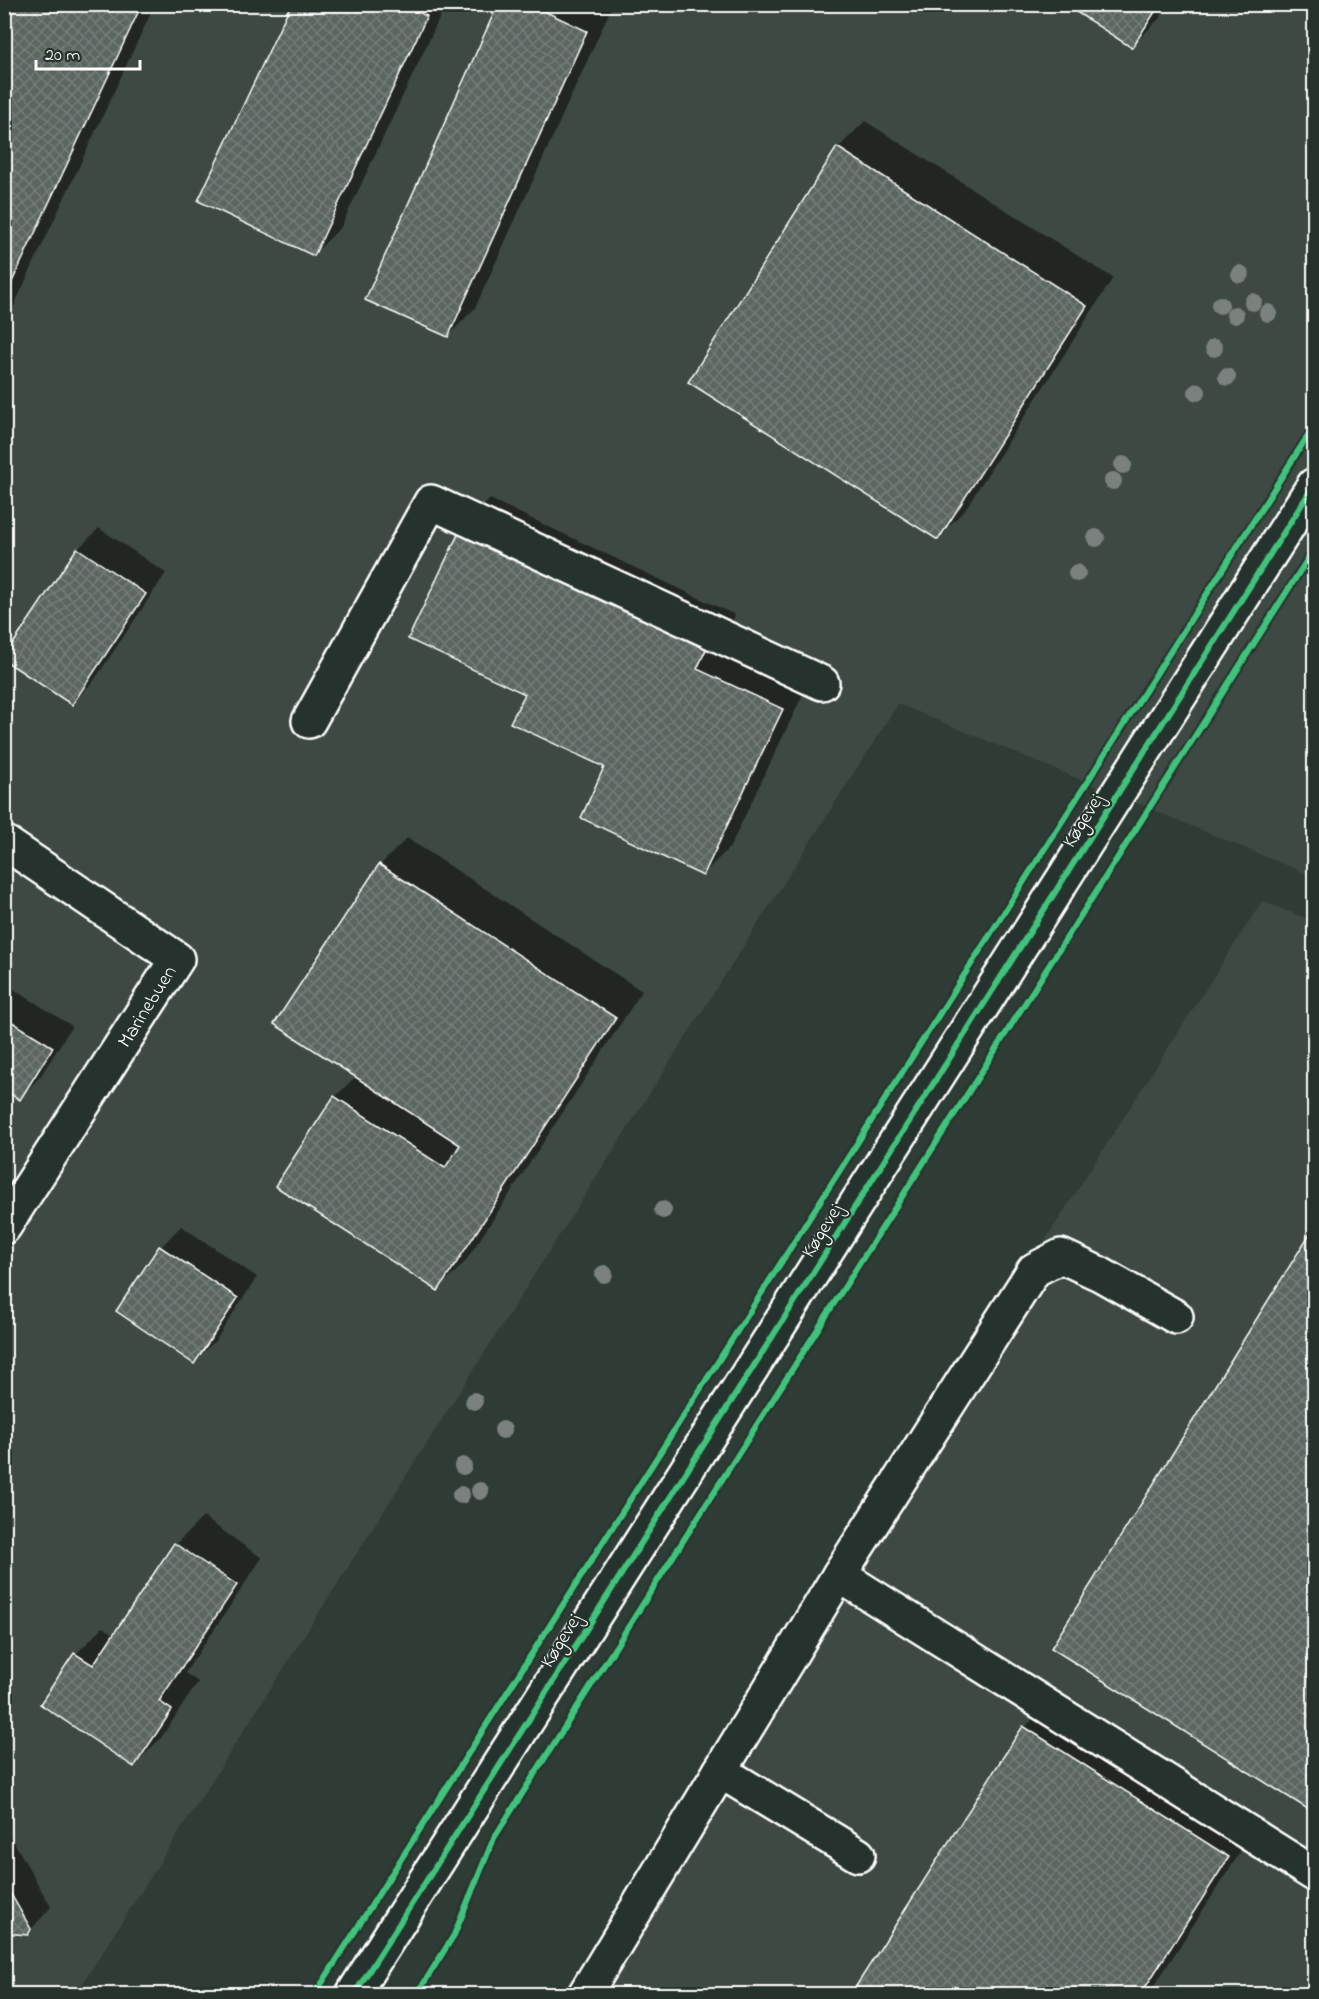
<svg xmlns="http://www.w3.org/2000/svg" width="1319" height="1999" viewBox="0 0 1319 1999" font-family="'Indie Flower',sans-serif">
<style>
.built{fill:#3c4842}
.shadow{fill:#0007}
.building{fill:url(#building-cross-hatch);stroke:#fff;stroke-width:1.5}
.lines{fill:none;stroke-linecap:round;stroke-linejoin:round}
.minor-casing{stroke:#fff;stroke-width:38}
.minor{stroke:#26332d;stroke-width:33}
.cycleway-casing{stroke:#26332d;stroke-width:10}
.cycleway{stroke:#40c37c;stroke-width:6}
.tree{fill:#7a817e}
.labels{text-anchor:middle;stroke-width:4.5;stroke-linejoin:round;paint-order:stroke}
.street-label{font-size:20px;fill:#fff;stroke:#26332d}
</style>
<defs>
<pattern id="building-cross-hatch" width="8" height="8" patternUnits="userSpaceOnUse" patternTransform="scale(1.5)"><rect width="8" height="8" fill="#5b6661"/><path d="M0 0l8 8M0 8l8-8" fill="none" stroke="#747d79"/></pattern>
</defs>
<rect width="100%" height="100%" fill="#2f3b35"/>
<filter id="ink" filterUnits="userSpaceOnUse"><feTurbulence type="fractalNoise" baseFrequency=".0167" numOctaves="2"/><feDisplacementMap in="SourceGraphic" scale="12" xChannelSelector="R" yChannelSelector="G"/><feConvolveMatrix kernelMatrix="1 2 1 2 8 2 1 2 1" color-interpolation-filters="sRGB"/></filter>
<g filter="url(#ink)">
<g class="built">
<path d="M 5,5 L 1314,5 L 1314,877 L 898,704 L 76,1994 L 5,1994 Z"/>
<path d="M 1262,901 L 1314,921 L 1314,1994 L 563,1994 Z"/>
</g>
<g class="shadow">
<path d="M 4,4 L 155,4 L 4,327 Z"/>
<path d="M 292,4 L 446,4 L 341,227 L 314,254 Z"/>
<path d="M 500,4 L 613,4 L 475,308 L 448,336 Z"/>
<path d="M 1067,4 L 1168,4 L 1159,19 L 1132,46 Z"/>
<path d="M 865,121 L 1113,278 L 964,511 L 937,538 L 690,381 L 838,148 Z"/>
<path d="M 490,499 L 735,615 L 723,641 L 809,682 L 730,847 L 703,874 L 606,767 L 527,693 L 463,527 Z"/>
<path d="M 99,528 L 166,573 L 93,682 L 72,703 L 78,549 Z"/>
<path d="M 407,838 L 642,991 L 465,1262 L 438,1290 L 335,1097 L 356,1076 L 380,865 Z"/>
<path d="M 4,983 L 72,1026 L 40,1077 L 19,1098 L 4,1088 Z"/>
<path d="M 181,1226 L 257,1277 L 215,1341 L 194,1362 L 118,1311 L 161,1247 Z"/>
<path d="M 1314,1230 L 1314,1811 L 1053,1648 Z"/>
<path d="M 203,1517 L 262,1558 L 185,1673 L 198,1682 L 161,1738 L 134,1765 L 42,1703 L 76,1654 L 103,1627 L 115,1635 L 176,1544 Z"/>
<path d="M 1052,1700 L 1255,1829 L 1149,1994 L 852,1994 L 1025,1727 Z"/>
<path d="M 11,1837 L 51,1907 L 28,1933 L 4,1931 L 4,1838 L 7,1840 Z"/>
</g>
<g class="building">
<path d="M 4,4 L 142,4 L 4,299 Z"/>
<path d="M 291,4 L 402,4 L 427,16 L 314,256 L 198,201 Z"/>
<path d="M 498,4 L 529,4 L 587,31 L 448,337 L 365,300 Z"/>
<path d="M 1064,4 L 1160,4 L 1132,48 Z"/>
<path d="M 837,147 L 1087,306 L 938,540 L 688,382 Z"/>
<path d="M 462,526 L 709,643 L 697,669 L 783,709 L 703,876 L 581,818 L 604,767 L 510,723 L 525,694 L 408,639 Z"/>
<path d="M 77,548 L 146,594 L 72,705 L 4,660 L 4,657 Z"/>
<path d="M 379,864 L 616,1018 L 438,1291 L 275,1186 L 334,1096 L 445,1168 L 460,1145 L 274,1024 Z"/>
<path d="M 4,1017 L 53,1047 L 20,1100 L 4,1090 Z"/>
<path d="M 1314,1227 L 1314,1813 L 1051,1648 Z"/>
<path d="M 159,1246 L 238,1298 L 194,1364 L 116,1311 Z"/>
<path d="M 174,1543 L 237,1585 L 159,1701 L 172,1710 L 134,1767 L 40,1704 L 74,1653 L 93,1665 Z"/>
<path d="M 1023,1726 L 1229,1857 L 1141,1994 L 851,1994 Z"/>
<path d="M 4,1882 L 31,1929 L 28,1935 L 4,1933 Z"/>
</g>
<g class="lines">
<defs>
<g id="minor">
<path d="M 309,721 L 431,502 L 822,683"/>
<path d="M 4,842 L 177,959 L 4,1227"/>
<path d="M 839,1575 L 1314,1874"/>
<path d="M 720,1771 L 858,1855"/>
<path d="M 353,1994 L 1314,485"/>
<path d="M 585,1994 L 839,1575 L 1034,1270 L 1061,1256 L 1100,1274 L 1176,1317"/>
</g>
</defs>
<use href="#minor" class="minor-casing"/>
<use href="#minor" class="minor"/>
<defs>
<g id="cycleway">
<path d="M 355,1993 L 1314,485"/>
<path d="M 315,1994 L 1314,426"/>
<path d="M 417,1994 L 454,1935 L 494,1838 L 1314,549"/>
</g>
</defs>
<use href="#cycleway" class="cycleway-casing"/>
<use href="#cycleway" class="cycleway"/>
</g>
<g class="tree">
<circle cx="1240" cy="274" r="9"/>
<circle cx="1253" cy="302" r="9"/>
<circle cx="1220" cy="305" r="9"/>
<circle cx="1268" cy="313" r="9"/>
<circle cx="1235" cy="315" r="9"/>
<circle cx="1214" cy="348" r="9"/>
<circle cx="1227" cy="377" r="9"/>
<circle cx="1197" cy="392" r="9"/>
<circle cx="1123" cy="465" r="9"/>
<circle cx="1113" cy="481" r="9"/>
<circle cx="1096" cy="538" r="9"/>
<circle cx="1077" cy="573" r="9"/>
<circle cx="663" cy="1210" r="9"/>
<circle cx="604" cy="1274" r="9"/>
<circle cx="474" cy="1401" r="9"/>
<circle cx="503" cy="1430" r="9"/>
<circle cx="463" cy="1466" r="9"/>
<circle cx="480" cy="1491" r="9"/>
<circle cx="461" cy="1495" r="9"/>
</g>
</g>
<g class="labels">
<g class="street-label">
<text transform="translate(1082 820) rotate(-58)" y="7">Køgevej</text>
<text transform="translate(146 1006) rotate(-58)" y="7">Marinebuen</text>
<text transform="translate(821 1230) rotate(-58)" y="7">Køgevej</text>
<text transform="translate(560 1640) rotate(-58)" y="7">Køgevej</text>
</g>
</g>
<rect width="1319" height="1999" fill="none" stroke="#26332d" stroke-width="24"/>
<rect x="12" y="12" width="1295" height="1975" fill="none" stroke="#fff" stroke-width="2" filter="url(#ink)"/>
<path d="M36 60v9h104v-9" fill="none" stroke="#ffffff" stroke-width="3"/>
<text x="45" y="60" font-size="18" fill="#ffffff" stroke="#26332d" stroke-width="4.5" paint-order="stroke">20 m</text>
</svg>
